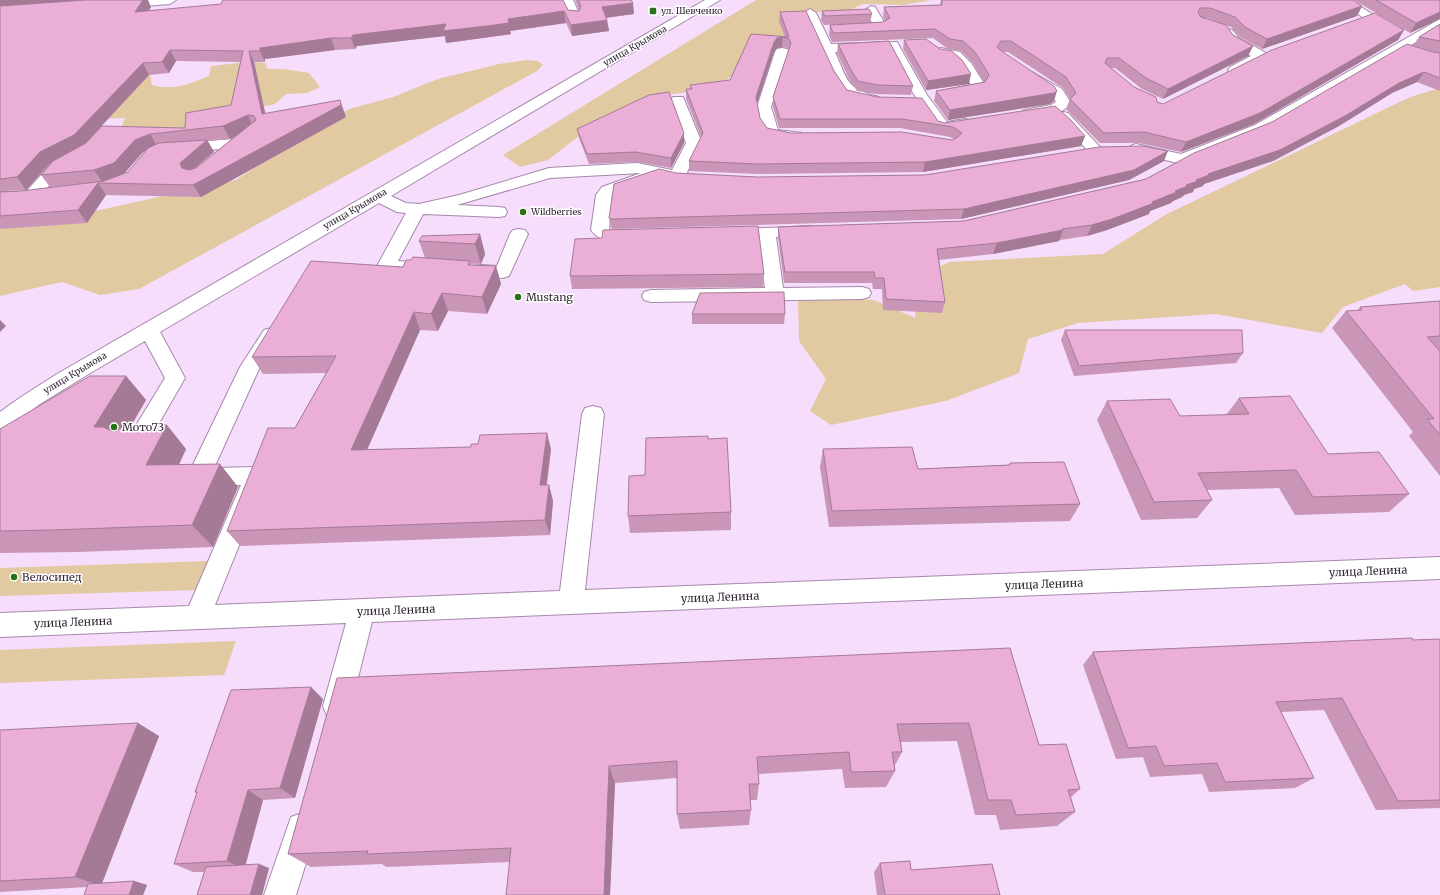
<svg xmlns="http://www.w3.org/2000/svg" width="1440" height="895" viewBox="0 0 1440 895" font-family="Merriweather,serif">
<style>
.green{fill:#e1c9a2}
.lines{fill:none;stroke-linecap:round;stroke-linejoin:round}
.minor-casing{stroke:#a689ac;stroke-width:2}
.minor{fill:#fff;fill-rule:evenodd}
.wall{fill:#ca96b8;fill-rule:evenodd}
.shaded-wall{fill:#a47a96}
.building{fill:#ebaed6;stroke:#a47a96;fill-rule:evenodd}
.poi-dot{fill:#287317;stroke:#fff;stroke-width:1.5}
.labels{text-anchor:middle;stroke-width:3;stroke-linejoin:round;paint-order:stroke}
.far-poi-label{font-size:9px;fill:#342937;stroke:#fff;text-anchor:start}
.far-street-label{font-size:9px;fill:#342937;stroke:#fff}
.poi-label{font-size:11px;fill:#342937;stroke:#fff;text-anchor:start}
.street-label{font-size:11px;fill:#342937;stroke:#fff}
</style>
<rect width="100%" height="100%" fill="#f6ddfb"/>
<g class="green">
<path d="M 756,0 L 932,0 L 903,5 L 862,4 L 851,10 L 823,11 L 789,19 L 781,49 L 752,62 L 713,89 L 657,96 L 605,116 L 548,160 L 520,167 L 503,155 Z"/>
<path d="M 527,60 L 538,61 L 543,65 L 537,71 L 139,289 L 100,295 L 62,282 L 0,296 L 0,222 L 95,211 L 236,180 L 299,138 L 349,109 L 393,97 L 438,79 L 499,64 Z"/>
<path d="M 248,62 L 266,63 L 267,69 L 284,69 L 309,73 L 320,87 L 307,93 L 286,94 L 275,104 L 226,114 L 172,140 L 133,131 L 122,126 L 125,118 L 89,119 L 147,73 L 150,75 L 152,85 C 174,91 189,84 209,76 L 211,66 Z"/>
<path d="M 1440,88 L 1440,287 L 1413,291 L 1405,284 L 1343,307 L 1322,333 L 1216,314 L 1078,323 L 1028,339 L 1019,373 L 946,401 L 831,425 L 810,411 L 826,379 L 799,341 L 798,300 L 821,296 L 874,300 L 915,318 L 918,278 L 949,262 L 1103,254 L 1165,215 L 1410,97 Z"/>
<path d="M 210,561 L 198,590 L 0,596 L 0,568 Z"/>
<path d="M 236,641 L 224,675 L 0,683 L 0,650 Z"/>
</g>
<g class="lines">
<defs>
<g id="minor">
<path d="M 124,0 L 176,0 L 170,4 L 119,8 L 113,4 L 115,1 Z"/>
<path d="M 561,0 L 573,0 L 581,18 L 579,21 L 571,21 Z"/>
<path d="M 705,0 L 720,0 L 391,196 L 406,203 L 419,204 L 459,195 L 549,168 L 637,163 L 672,170 L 686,143 L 671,100 L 673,97 L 683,97 L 702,143 L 687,172 L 690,176 L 688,179 L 677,181 L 648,175 L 650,178 L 648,181 L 612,195 L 609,229 L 611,231 L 637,232 L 640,236 L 637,240 C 622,244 601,244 591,230 L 596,195 L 602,187 L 641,173 L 550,178 L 457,205 L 499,207 L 505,208 L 507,212 L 505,216 L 499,217 L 423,214 L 398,261 L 439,264 L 442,268 L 439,272 L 433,274 L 386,272 L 380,270 L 377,266 L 406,213 L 397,212 L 379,203 L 160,332 L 185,378 L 143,451 L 135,454 L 127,451 L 124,445 L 165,378 L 145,341 C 110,361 75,382 40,404 C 27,413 15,427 0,432 L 0,412 L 21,397 L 57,374 Z"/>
<path d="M 1336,0 L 1350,0 L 1399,31 L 1397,34 L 1389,34 Z"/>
<path d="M 871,6 L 875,7 L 887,27 L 885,30 L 852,32 L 850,29 L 852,26 L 873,24 L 865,10 Z"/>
<path d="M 810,9 L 816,13 L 831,44 L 897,42 L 927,95 L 947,122 L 965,119 L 970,120 L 972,123 L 970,126 L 942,131 L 937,130 C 919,104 903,77 888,49 L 835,52 C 848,81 846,89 879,97 L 881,100 L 879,103 C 844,112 831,75 821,50 C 816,37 810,25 804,13 Z"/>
<path d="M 1440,19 L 1440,28 L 1265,131 L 1182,164 L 1131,152 L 1128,149 L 1131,146 L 1136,144 L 1181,154 L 1255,125 Z"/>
<path d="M 1227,29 L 1232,30 L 1239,38 L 1266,53 L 1268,56 L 1266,59 L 1240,73 L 1230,73 L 1228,70 L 1230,67 L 1251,56 L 1229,44 L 1221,33 Z"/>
<path d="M 782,48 L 787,49 L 789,52 L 771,107 L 778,130 L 802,133 L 805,136 L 802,139 L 797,141 L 768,137 L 761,127 L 757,107 L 775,52 L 777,49 Z"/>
<path d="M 941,48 L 960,52 L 971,63 L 985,85 L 982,91 L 952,97 L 947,96 L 945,93 L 947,90 L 971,85 L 961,68 L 951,59 L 936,55 L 934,52 L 936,49 Z"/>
<path d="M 1032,72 L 1062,89 L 1071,103 C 1063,115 1037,119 1024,116 L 1022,113 L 1024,110 L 1051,105 L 1056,102 L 1052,95 L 1027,79 L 1025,76 L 1027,73 Z"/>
<path d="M 1063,112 L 1068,113 L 1100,147 L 1103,150 L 1100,153 L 1090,153 L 1058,119 L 1056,116 L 1058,113 Z"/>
<path d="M 234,139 L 239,141 L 242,144 L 239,147 L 180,153 L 175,151 L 172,148 L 175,145 L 180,143 Z"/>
<path d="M 68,157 L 74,159 L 76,162 L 74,165 L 61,172 L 36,200 L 30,202 L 24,200 L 22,197 L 24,194 L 49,166 Z"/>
<path d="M 809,226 L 815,227 L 818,231 L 815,235 L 776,237 L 783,288 L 862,287 L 869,289 L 871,293 L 869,297 L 862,299 L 651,302 L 644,300 L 642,296 L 644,292 L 651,290 L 765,288 L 759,238 L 729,239 L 723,238 L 720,234 L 723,230 Z"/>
<path d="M 519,229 L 525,230 L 528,234 L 509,276 L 503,278 L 461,274 L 458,270 L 461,266 L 467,264 L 497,266 L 510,234 L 513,230 Z"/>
<path d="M 271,328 L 278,330 L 281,335 L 259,369 L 214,468 L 256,467 L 264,470 L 267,476 L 215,605 L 560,591 L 582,414 L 585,408 L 593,406 L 601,408 L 604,414 L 585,590 L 1440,557 L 1440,579 L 372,622 L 351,706 L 347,716 L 337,720 L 327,716 L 323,706 L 346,623 L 0,637 L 0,613 L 189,606 L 241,485 L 198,486 L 190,483 L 187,477 L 240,367 L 264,330 Z"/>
<path d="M 302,813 L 313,817 L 317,828 L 296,895 L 264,895 L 291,817 Z"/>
</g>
</defs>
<use href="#minor" class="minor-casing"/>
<use href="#minor" class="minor"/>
</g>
<g class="wall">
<path d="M 0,0 L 151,7 L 149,11 L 579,11 L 579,10 L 575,0 L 631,0 L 634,14 L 606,18 L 607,20 L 609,31 L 572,36 L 566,23 L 510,31 L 511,34 L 490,37 L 446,43 L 445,36 L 357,46 L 355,49 L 335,50 L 265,59 L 265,62 L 254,62 L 265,113 L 346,117 L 201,197 L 106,195 L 87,223 L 0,229 ZM 176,61 L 241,62 L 231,105 L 185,128 L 85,143 L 149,75 L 169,73 ZM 238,134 L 196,168 L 194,168 L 214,152 L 208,141 L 230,139 ZM 145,151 L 128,172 L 124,174 L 143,152 ZM 51,163 L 41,175 L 50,187 L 65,186 L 21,191 L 5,191 L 26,190 L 48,165 Z"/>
<path d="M 941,0 L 1353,0 L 1362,6 L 1357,16 L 1262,49 L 1240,37 L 1231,27 L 1206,18 L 1204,18 L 1233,35 L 1253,46 L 1248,56 L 1163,99 L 1142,89 L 1115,68 L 1111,68 L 1134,87 L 1157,102 L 1163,104 L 1404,30 L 1398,40 L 1254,124 L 1181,152 L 1139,143 L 1100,143 L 1066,109 L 1070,99 L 1063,88 L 1008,52 L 1002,52 L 1054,101 L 1050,104 L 948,120 L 934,101 L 936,91 L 984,82 L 972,62 L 961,51 L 948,49 L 933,38 L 832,42 L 829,35 L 830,25 L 883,22 L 885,21 L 883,17 L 884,7 L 940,5 Z"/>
<path d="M 1354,0 L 1440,0 L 1440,19 L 1410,33 Z"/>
<path d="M 822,11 L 872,14 L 870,23 L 824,25 L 821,20 Z"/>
<path d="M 780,12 L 834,71 L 847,90 L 944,123 L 1085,136 L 1081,146 L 923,172 L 757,174 L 689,171 L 689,161 L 701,137 L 686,99 L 686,89 L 690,89 L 690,85 L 730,80 L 751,34 L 785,37 L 779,21 ZM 782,47 L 788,48 L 789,50 L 773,97 L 773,107 L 779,128 L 900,128 L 950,137 L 954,139 L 952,140 L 791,133 L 767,128 L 760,118 L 757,102 L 774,52 L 777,48 Z"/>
<path d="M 1440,24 L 1440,53 L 1421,49 L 1433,52 L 1440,53 L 1440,91 L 1417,82 L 1392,93 L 1339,126 L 1273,161 L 1204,184 L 1203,186 L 1194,189 L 1193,192 L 1184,195 L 1182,197 L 1173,201 L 1171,203 L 1150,211 L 1149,214 L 1107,230 L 1087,236 L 1060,240 L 1059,241 L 993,254 L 939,260 L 945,302 L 942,313 L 883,310 L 882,289 L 873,289 L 872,283 L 784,283 L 778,237 L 778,227 L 964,221 L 1146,179 L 1272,122 L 1413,46 L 1419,37 Z"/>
<path d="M 904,40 L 969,84 L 926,90 L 903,49 Z"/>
<path d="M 838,44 L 913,86 L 911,95 L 876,94 L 857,91 L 849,79 L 837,53 Z"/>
<path d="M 577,129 L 684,143 L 671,168 L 637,162 L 589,164 L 579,138 Z"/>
<path d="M 1164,161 L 1129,180 L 961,219 L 613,229 L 611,228 L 609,218 L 676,173 L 757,177 L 925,175 Z"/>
<path d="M 480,234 L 485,254 L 481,264 L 471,263 L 471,265 L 496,266 L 501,284 L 487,314 L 448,311 L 438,331 L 420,330 L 367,449 L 551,449 L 547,485 L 549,485 L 553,501 L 550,535 L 240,546 L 227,531 L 295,428 L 326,373 L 263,374 L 252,357 L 403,267 L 411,260 L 425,258 L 419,241 Z"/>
<path d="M 764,274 L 763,287 L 572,289 L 570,276 Z"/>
<path d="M 1440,301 L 1440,476 L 1409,436 L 1413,432 L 1332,328 L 1346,311 L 1358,310 L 1360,307 Z"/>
<path d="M 692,314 L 785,314 L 784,324 L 692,324 Z"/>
<path d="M 1065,330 L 1243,353 L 1236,363 L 1074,376 L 1061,340 Z"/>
<path d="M 126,376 L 146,400 L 131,426 L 186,449 L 179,465 L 220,464 L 238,487 L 213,547 L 78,552 L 0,553 L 0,429 Z"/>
<path d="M 1239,398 L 1328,454 L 1409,494 L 1389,512 L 1295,515 L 1279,488 L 1207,490 L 1212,500 L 1197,518 L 1141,520 L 1097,420 L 1107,401 L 1180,416 L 1226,415 Z"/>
<path d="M 708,439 L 731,512 L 731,530 L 630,533 L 628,516 L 645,475 Z"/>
<path d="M 823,449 L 918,469 L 1009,465 L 1010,463 L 1080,504 L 1070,521 L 829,527 L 820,467 Z"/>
<path d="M 1440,639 L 1440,808 L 1376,810 L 1324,710 L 1281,712 L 1314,778 L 1295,788 L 1209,792 L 1202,774 L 1150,777 L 1143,757 L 1116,759 L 1083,665 L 1093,652 Z"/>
<path d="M 1010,648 L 1039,745 L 1080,789 L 1071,797 L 1075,812 L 1057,826 L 1000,830 L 996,815 L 975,815 L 957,741 L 901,742 L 902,752 L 894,767 L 895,771 L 886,787 L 845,788 L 842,769 L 758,774 L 759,784 L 757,800 L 750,800 L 751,810 L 749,825 L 680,829 L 677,814 L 677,778 L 615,783 L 610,895 L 506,895 L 510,862 L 386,867 L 382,864 L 311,867 L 288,854 Z"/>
<path d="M 323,699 L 295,798 L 263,800 L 246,864 L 269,868 L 262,895 L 197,895 L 204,872 L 193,872 L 174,864 L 197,793 L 195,792 Z"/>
<path d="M 0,730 L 159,736 L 102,883 L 134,881 L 147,885 L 143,895 L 84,895 L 87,887 L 0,892 Z"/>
<path d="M 880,863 L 911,870 L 1000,895 L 877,895 L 874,872 Z"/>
</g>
<g class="shaded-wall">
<path d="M 0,0 L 100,0 L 0,8 Z"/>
<path d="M 143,0 L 148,0 L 151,7 L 141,23 L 135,12 Z"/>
<path d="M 633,3 L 634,14 L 603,18 L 602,7 Z"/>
<path d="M 1362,6 L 1357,16 L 1262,49 L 1267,39 Z"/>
<path d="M 564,11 L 566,23 L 510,31 L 511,34 L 446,43 L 445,36 L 357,46 L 355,49 L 351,38 L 353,35 L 446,24 L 508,19 Z"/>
<path d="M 1440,12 L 1440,19 L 1410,33 L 1416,23 Z"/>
<path d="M 607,20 L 609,31 L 572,36 L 571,25 Z"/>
<path d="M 1404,30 L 1398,40 L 1254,124 L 1181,152 L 1186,142 Z"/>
<path d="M 783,37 L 782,47 L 777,48 L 774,52 L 756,107 L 756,97 L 774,42 L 777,38 Z"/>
<path d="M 331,38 L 335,50 L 265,59 L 265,62 L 260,51 L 260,48 Z"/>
<path d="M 1253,46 L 1248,56 L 1163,99 L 1168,89 Z"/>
<path d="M 170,50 L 176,61 L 169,73 L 162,62 Z"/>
<path d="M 249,51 L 254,62 L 268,126 L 262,114 Z"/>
<path d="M 143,63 L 149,75 L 82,147 L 48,165 L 26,190 L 17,177 L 40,152 Z"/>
<path d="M 1424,72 L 1417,82 L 1392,93 L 1339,126 L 1273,161 L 1204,184 L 1203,186 L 1194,189 L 1193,192 L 1184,195 L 1182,197 L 1173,201 L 1171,203 L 1150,211 L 1149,214 L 1107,230 L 1087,236 L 1092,225 L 1152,202 L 1175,191 L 1196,180 L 1399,83 Z"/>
<path d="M 971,74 L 969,84 L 926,90 L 928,81 Z"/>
<path d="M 1057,91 L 1054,101 L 1050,104 L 948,120 L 950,110 Z"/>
<path d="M 340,100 L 346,117 L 201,197 L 193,185 Z"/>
<path d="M 248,115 L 253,127 L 230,139 L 223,126 Z"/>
<path d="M 684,133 L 684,143 L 671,168 L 671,158 Z"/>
<path d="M 150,134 L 157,146 L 143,152 L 122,176 L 103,183 L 94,170 L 135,140 Z"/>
<path d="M 1085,136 L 1081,146 L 923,172 L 925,162 Z"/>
<path d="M 207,140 L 214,152 L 187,175 L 182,168 L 180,163 Z"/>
<path d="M 1168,151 L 1164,161 L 1129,180 L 961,219 L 964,209 Z"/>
<path d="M 98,183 L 106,195 L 87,223 L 78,210 Z"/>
<path d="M 1063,230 L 1059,241 L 993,254 L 997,243 Z"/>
<path d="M 480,234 L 485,254 L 481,264 L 475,244 Z"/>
<path d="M 496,266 L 501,284 L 487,314 L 482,297 Z"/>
<path d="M 442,293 L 448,311 L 438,331 L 431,314 Z"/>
<path d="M 414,312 L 420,330 L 360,466 L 351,450 Z"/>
<path d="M 0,320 L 6,326 L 0,332 Z"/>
<path d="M 126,376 L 146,400 L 116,451 L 94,427 Z"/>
<path d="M 167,425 L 186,449 L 167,489 L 146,465 Z"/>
<path d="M 547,433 L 551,449 L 544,501 L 540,485 Z"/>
<path d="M 220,464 L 238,487 L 213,547 L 192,525 Z"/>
<path d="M 549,485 L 553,501 L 550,535 L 545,520 Z"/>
<path d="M 311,687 L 323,699 L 295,798 L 280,788 Z"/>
<path d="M 138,723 L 159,736 L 101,886 L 75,877 Z"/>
<path d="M 609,766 L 615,783 L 610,895 L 604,895 Z"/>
<path d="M 248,790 L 263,800 L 244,869 L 227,861 Z"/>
<path d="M 259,864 L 269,868 L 262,895 L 250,895 Z"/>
<path d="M 134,881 L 147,885 L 143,895 L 129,895 Z"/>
</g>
<g class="building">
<path d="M 85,0 L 143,0 L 135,12 L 221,4 L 223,0 L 563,0 L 568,10 L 579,11 L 581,6 L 578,0 L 631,0 L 633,3 L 602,7 L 607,20 L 571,25 L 564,11 L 508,19 L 509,23 L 487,26 L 443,31 L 446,24 L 353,35 L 351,38 L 331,38 L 260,48 L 260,51 L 249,51 L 262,114 L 340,100 L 341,105 L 193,185 L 98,183 L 78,210 L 0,216 L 0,192 L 21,191 L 104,181 L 128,172 L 148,148 L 159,143 L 207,140 L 180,163 L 182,168 L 189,170 L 196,168 L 256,120 L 254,116 L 248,115 L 223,126 L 150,134 L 135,140 L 114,163 L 94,170 L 41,175 L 53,161 L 86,143 L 102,126 L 185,128 L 186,113 L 231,105 L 243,51 L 170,50 L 162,62 L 143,63 L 74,135 L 40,152 L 17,177 L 0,179 L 0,6 Z"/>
<path d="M 942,0 L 1353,0 L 1362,6 L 1267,39 L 1245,27 L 1235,17 L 1210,8 L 1200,8 L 1198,13 L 1201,17 L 1226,25 L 1233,35 L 1253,46 L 1168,89 L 1146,78 L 1119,58 L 1107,58 L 1105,63 L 1134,87 L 1156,97 L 1157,102 L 1163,104 L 1272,50 L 1375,13 L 1404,30 L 1260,113 L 1186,142 L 1144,132 L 1104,133 L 1070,99 L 1076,93 L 1066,77 L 1011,41 L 1001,41 L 997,47 L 1000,50 L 1054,86 L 1057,91 L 1054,93 L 950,110 L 936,91 L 985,82 L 989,75 L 975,52 L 963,41 L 950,39 L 935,29 L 833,33 L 830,25 L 883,22 L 890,18 L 884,7 L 942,5 Z"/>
<path d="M 1376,0 L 1440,0 L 1440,12 L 1416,23 Z"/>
<path d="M 869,9 L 872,14 L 825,16 L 822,11 Z"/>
<path d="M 806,11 L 834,71 L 847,90 L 877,97 L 922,98 L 938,121 L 944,123 L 1055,106 L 1070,119 L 1085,136 L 925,162 L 757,164 L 689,161 L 703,133 L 686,89 L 692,89 L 690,85 L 730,80 L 751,34 L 789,37 L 780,12 ZM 783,37 L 789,39 L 791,43 L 773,97 L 780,119 L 902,119 L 953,127 L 962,133 L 958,137 L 952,140 L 902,132 L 791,133 L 767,128 L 760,118 L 756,97 L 774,42 L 777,38 Z"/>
<path d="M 1440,24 L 1440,41 L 1419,37 Z"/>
<path d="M 926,39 L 940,49 L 952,51 L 962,60 L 971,74 L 928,81 L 904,40 Z"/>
<path d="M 889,41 L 913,86 L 878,85 L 858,81 L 851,70 L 838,44 Z"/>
<path d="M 1407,44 L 1433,52 L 1440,53 L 1440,78 L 1424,72 L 1399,83 L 1345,116 L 1280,150 L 1208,174 L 1209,175 L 1196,180 L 1198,181 L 1186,185 L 1188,186 L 1175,191 L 1177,192 L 1152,202 L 1154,203 L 1112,219 L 1092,225 L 1062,229 L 1063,230 L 997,243 L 937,249 L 945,302 L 886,299 L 884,278 L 875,278 L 874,272 L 785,272 L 778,227 L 964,221 L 1146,179 L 1194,153 L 1272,122 Z"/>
<path d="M 669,92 L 684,133 L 671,158 L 636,152 L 587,154 L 577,129 L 649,95 Z"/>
<path d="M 1143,146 L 1168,151 L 1134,170 L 964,209 L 612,219 L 609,218 L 614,184 L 659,169 L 676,173 L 757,177 L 925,175 L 1099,147 Z"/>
<path d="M 758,226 L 764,274 L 570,276 L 575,239 L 602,238 L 603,230 Z"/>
<path d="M 480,234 L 475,244 L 419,241 L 422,236 Z"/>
<path d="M 413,257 L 470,261 L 468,265 L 496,266 L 482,297 L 442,293 L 431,314 L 414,312 L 351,450 L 471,447 L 471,444 L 478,444 L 480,435 L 547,433 L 540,485 L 549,485 L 545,520 L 227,531 L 268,428 L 295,428 L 336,356 L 252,357 L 311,261 L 403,267 L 406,260 L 411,260 Z"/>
<path d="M 784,292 L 785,314 L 692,314 L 700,293 Z"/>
<path d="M 1440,301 L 1440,336 L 1427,337 L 1440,351 L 1440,435 L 1427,419 L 1434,419 L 1346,311 L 1362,310 L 1360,307 Z"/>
<path d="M 1065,330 L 1242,330 L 1243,353 L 1079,366 Z"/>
<path d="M 90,376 L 126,376 L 94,427 L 103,427 L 114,432 L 124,426 L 167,425 L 146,465 L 220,464 L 192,525 L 52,530 L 0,531 L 0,429 Z"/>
<path d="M 1290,396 L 1328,454 L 1379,452 L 1409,494 L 1313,497 L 1296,470 L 1198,473 L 1212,500 L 1154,502 L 1107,401 L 1170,399 L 1180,416 L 1249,414 L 1239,398 Z"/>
<path d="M 708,436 L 708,439 L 727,438 L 731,512 L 628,516 L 629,476 L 645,475 L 646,438 Z"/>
<path d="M 912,447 L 918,469 L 1010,465 L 1010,463 L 1064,462 L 1080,504 L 832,511 L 823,449 Z"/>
<path d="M 1412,638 L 1413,640 L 1440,639 L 1440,800 L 1398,801 L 1342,698 L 1276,702 L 1314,778 L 1225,782 L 1217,763 L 1164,766 L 1156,746 L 1128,748 L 1093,652 Z"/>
<path d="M 1010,648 L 1039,745 L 1066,744 L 1080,789 L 1068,790 L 1075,812 L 1016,815 L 1011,800 L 988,800 L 969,723 L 897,724 L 902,752 L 892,752 L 895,771 L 851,772 L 849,752 L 757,757 L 759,784 L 749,784 L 751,810 L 677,814 L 677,761 L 609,766 L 604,895 L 506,895 L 511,848 L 367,854 L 368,851 L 288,854 L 337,678 Z"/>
<path d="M 311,687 L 280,788 L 248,790 L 227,861 L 174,864 L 197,792 L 195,792 L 231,690 Z"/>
<path d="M 138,723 L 75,877 L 0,881 L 0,730 Z"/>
<path d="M 910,861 L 911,870 L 992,864 L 1000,895 L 885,895 L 880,863 Z"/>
<path d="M 259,864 L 250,895 L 197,895 L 206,867 Z"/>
<path d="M 134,881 L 129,895 L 84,895 L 88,884 Z"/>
</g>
<g class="poi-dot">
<rect x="649" y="7" width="8" height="8" rx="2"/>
<circle cx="523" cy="212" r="4"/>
<circle cx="518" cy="297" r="4"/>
<circle cx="114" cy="427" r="4"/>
<circle cx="14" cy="577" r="4"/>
</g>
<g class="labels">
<g class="far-poi-label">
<text x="661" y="14">ул. Шевченко</text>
<text x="531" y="215">Wildberries</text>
</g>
<g class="far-street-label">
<text transform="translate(635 46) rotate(-30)" y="3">улица Крымова</text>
<text transform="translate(355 209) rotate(-30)" y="3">улица Крымова</text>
<text transform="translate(75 373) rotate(-31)" y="3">улица Крымова</text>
</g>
<g class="poi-label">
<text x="526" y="301">Mustang</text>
<text x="122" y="431">Мото73</text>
<text x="22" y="581">Велосипед</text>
</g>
<g class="street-label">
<text transform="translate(1368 571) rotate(-2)" y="4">улица Ленина</text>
<text transform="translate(1044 584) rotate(-2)" y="4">улица Ленина</text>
<text transform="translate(720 597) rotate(-2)" y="4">улица Ленина</text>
<text transform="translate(396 610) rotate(-2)" y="4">улица Ленина</text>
<text transform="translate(73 622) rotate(-2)" y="4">улица Ленина</text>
</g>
</g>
</svg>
